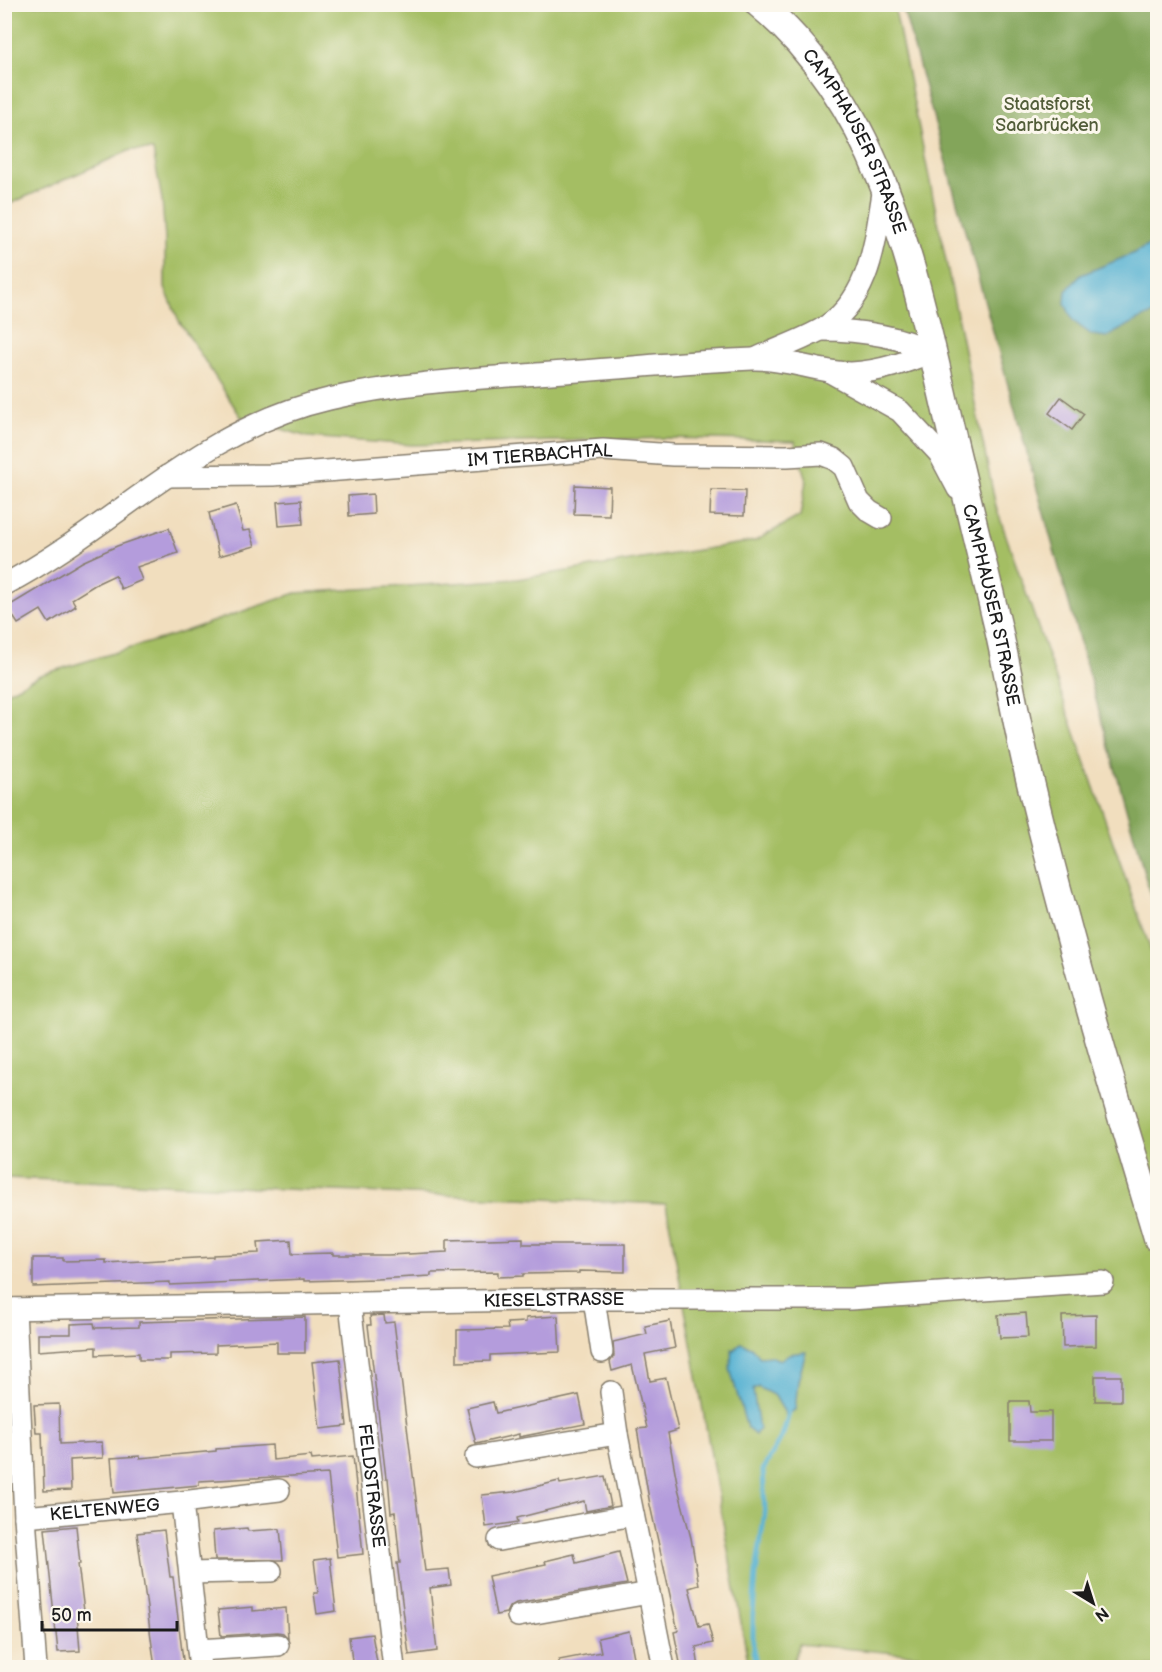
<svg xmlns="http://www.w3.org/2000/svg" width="1162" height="1672" viewBox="0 0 1162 1672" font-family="'Balsamiq Sans',sans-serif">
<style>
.green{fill:#a4be64;stroke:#606d40;stroke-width:1.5}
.forest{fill:#83a55a;stroke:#50603b;stroke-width:1.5}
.water{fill:#54b1d2;stroke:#386677;stroke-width:1.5}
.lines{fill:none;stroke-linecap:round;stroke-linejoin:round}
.stream{stroke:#54b1d2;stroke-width:5}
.building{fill:#b49cdc}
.minor-casing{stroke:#867d6d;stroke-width:24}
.tertiary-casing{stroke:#867d6d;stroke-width:30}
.minor{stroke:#fff;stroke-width:21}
.tertiary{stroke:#fff;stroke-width:27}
.labels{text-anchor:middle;stroke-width:6;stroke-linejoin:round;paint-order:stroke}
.park-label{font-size:18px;fill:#525d39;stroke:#fbf7ec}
.street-label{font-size:18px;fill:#1c1c1c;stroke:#fbf7ec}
</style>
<rect width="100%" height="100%" fill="#fbf7ec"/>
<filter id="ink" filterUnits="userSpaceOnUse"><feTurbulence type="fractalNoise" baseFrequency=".0167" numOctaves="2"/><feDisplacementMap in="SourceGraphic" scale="12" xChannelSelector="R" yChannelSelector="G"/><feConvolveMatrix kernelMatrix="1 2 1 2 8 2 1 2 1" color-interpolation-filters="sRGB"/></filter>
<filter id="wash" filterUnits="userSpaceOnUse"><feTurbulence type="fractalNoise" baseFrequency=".008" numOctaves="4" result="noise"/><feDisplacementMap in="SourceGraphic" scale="24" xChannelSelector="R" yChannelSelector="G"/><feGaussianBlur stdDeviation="1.35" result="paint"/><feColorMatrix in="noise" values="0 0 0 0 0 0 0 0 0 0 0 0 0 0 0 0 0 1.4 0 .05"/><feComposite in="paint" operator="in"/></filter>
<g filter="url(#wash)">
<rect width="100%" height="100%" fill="#f1debe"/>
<path class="green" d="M 5,5 L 894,5 L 996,507 L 1157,968 L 1157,1667 L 1046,1667 L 799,1644 L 792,1667 L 749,1667 L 666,1204 L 5,1178 L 5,693 L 40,675 L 174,635 L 296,593 L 517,579 L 755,541 L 800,516 L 806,481 L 795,441 L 669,438 L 412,445 L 308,437 L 241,417 L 179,321 L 165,288 L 165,239 L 162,200 L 153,150 L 131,150 L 5,206 Z"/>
<path class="forest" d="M 902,5 L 1157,5 L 1157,919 Z"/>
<g class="water">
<path d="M 1157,241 L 1157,312 L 1138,320 L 1107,337 L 1092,335 L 1073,321 L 1065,303 L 1066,291 L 1081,275 L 1132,254 Z"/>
<path d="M 741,1343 L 751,1347 L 760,1357 L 770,1356 L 780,1360 L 789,1354 L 806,1352 L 798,1381 L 795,1410 L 786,1415 L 775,1396 L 758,1387 L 753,1390 L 759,1429 L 755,1435 L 747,1428 L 730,1369 L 732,1349 L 734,1350 Z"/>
</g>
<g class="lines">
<path class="stream" d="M 757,1668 L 753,1650 L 753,1613 L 756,1573 L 765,1512 L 763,1470 L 783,1434 L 789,1413"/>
</g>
<g id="blocks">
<g class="building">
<path d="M 1061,397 L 1084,414 L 1072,430 L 1049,413 Z"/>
<path d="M 575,485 L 610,487 L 609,515 L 574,514 Z"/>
<path d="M 711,490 L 745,491 L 744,516 L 710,515 Z"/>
<path d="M 373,494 L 374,514 L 349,516 L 348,496 Z"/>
<path d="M 301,500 L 303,524 L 279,526 L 277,502 Z"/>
<path d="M 236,505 L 243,531 L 250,530 L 255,546 L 219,556 L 209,513 Z"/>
<path d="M 169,528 L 178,553 L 137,567 L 142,580 L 121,589 L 115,575 L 98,583 L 72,599 L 76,606 L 49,623 L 41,610 L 18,624 L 7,607 L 82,562 L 117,546 Z"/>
<path d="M 523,1238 L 523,1244 L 625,1244 L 625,1272 L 579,1271 L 579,1273 L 523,1274 L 523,1276 L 498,1277 L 498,1272 L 431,1273 L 431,1276 L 377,1279 L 304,1281 L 304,1279 L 170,1285 L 170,1282 L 33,1287 L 33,1258 L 63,1258 L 63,1261 L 106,1260 L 106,1263 L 213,1257 L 213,1255 L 259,1253 L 258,1242 L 291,1240 L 292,1254 L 333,1253 L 333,1255 L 388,1255 L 447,1252 L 447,1240 Z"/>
<path d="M 1026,1313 L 1028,1337 L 1000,1338 L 998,1315 Z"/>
<path d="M 384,1315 L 385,1323 L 394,1322 L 425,1571 L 449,1569 L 451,1585 L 430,1588 L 437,1651 L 409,1655 L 397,1563 L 400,1563 L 395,1512 L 391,1513 L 388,1478 L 386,1478 L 368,1325 L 371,1325 L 370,1316 Z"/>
<path d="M 1096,1315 L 1096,1346 L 1063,1347 L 1062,1316 Z"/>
<path d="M 558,1316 L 560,1352 L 490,1355 L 490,1361 L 457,1362 L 457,1330 L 508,1329 L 507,1323 L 526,1322 L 526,1318 Z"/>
<path d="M 305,1317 L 305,1353 L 277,1353 L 277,1342 L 216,1345 L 216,1353 L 170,1354 L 170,1360 L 139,1360 L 139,1353 L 96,1355 L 96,1347 L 38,1351 L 38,1334 L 71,1334 L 71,1324 L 94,1323 L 95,1328 L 139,1327 L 139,1322 Z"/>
<path d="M 670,1321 L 675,1348 L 645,1354 L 650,1381 L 666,1378 L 678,1430 L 668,1433 L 678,1488 L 691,1538 L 699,1585 L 689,1588 L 699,1626 L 708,1624 L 713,1643 L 696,1647 L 699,1668 L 681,1668 L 674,1632 L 678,1631 L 650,1505 L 637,1429 L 647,1428 L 632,1365 L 612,1371 L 610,1362 L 614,1356 L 613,1342 L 647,1334 L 645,1326 Z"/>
<path d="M 340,1359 L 347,1426 L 320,1429 L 312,1362 Z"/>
<rect x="1095" y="1376" width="26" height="25"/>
<path d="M 579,1395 L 585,1424 L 519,1437 L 519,1434 L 476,1444 L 467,1408 L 493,1402 L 496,1413 Z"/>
<path d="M 1010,1401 L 1029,1401 L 1030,1412 L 1051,1412 L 1051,1441 L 1010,1441 Z"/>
<path d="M 59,1404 L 60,1444 L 102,1442 L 103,1458 L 70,1460 L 71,1490 L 44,1491 L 42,1433 L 36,1433 L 34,1405 Z"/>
<path d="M 272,1445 L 273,1460 L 311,1456 L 312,1460 L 353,1456 L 363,1554 L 337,1557 L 328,1474 L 199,1481 L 199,1485 L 114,1493 L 111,1458 L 140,1456 L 140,1458 L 216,1451 L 216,1449 Z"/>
<path d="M 605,1476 L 611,1506 L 586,1511 L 584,1501 L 517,1518 L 518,1522 L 486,1527 L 482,1495 L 514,1492 L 559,1481 L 560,1484 Z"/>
<path d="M 76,1526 L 80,1564 L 78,1564 L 84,1611 L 77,1612 L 80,1651 L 58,1652 L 45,1529 Z"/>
<path d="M 247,1528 L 248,1531 L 280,1529 L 283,1560 L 215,1560 L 213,1531 Z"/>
<path d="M 164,1530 L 170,1577 L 173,1577 L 184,1668 L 155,1668 L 137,1533 Z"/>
<path d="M 619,1552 L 627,1584 L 516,1603 L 509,1607 L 506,1613 L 496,1615 L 488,1576 L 546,1564 L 545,1561 L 574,1554 L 576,1563 Z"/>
<path d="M 330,1558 L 336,1611 L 317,1614 L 314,1593 L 318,1593 L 314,1560 Z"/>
<path d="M 253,1607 L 253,1611 L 286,1608 L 288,1638 L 283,1633 L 277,1632 L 221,1636 L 218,1610 Z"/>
<path d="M 629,1631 L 636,1668 L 559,1668 L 559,1660 L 601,1652 L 598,1638 Z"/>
<path d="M 372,1634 L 378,1668 L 353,1668 L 349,1637 Z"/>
</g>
</g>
</g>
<g filter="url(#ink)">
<use href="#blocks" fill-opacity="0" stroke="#867d6d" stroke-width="1.5"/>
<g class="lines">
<defs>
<g id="minor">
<path d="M 822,330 C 861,330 897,335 932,352"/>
<path d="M 757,358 C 777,349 800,341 820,330 C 872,301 875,239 884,187"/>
<path d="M 832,373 L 900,411 L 939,453 L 958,489"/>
<path id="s1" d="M 167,476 L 273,475 L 603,450 L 673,455 L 787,456 L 821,454 L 834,459 L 844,467 L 859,501 L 869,511 L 881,518"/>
<path d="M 4,585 C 116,526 201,428 329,399 C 406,381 487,378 565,372 C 628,368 691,361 753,359 C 786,358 819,373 851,373 C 880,372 906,362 932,352"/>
<path d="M 594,1299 L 602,1352"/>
<path id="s2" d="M 350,1304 L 394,1668"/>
<path id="s3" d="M 4,1309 L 594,1299 L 850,1299 L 1103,1282"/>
<path d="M 15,1309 L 25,1517 L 36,1668"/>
<path d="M 611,1392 L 617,1434 L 664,1668"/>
<path d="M 476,1457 L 617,1434"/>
<path d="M 182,1502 L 279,1490"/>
<path id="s4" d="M 25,1517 L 182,1502 L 200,1668"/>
<path d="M 499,1540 L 633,1515"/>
<path d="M 190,1573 L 271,1571"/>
<path d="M 518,1616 L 649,1593"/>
<path d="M 198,1650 L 278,1645"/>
</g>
<g id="tertiary">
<path id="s5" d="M 759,4 C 887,110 916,283 952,435 C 967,499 983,563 998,627 C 1009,677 1017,726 1029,776 C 1066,932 1112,1086 1158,1239"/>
</g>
</defs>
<use href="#minor" class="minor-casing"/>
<use href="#tertiary" class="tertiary-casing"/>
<use href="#minor" class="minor"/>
<use href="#tertiary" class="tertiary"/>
</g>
</g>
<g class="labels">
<g class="park-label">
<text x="1047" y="110">Staatsforst<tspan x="1047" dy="21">Saarbrücken</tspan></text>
</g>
<g class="street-label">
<text dy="6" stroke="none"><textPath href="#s5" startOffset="170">CAMPHAUSER STRASSE</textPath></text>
<text dy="6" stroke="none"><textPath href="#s1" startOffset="374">IM TIERBACHTAL</textPath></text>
<text dy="6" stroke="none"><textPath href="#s5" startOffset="656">CAMPHAUSER STRASSE</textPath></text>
<text dy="6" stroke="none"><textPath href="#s3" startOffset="550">KIESELSTRASSE</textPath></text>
<text dy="6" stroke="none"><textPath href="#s2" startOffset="183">FELDSTRASSE</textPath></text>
<text dy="6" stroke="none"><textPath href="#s4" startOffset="80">KELTENWEG</textPath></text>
</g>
</g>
<rect width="1162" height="1672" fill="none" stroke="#fbf7ec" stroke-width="24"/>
<g transform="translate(1093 1603) rotate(142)" stroke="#fbf7ec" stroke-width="4.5" paint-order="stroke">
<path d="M0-4.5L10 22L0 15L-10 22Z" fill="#1c1c1c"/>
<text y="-9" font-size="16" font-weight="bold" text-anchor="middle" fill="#1c1c1c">N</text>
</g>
<path d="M42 1621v9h135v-9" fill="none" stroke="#1c1c1c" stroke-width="3"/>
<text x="51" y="1621" font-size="18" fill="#1c1c1c" stroke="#fbf7ec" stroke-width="4.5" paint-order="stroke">50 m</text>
</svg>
